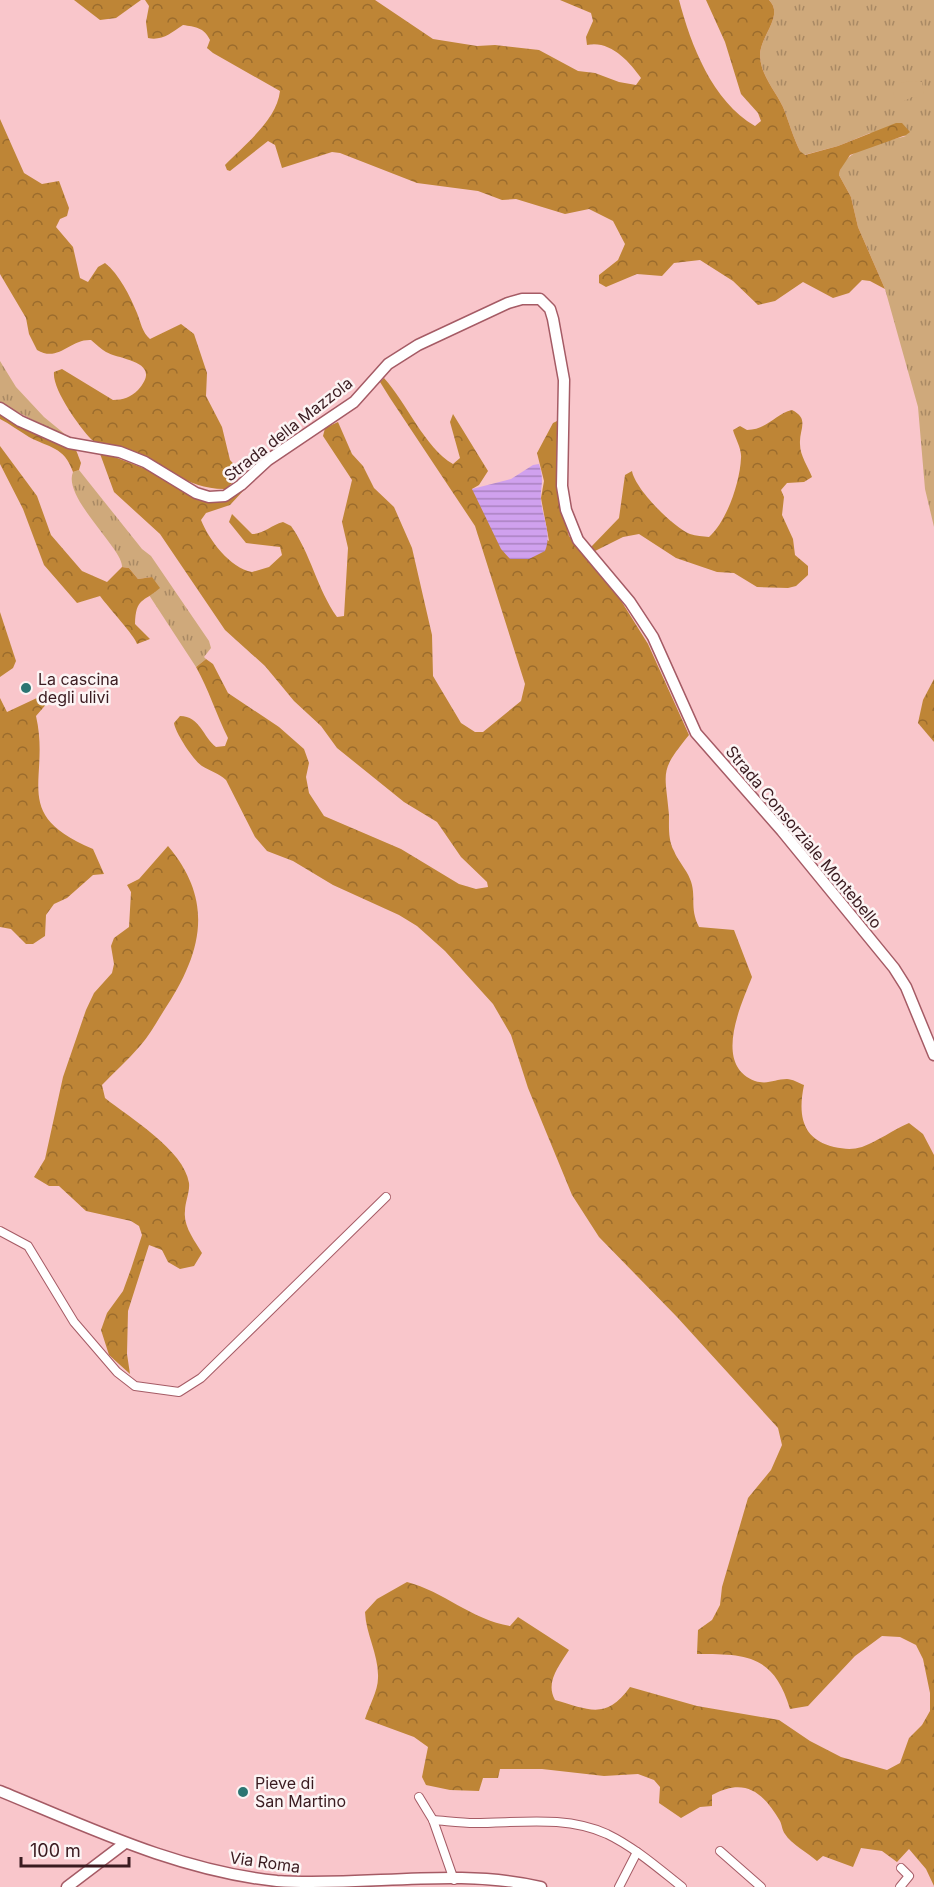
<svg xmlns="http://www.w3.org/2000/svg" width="934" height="1887" viewBox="0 0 934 1887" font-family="Inter,sans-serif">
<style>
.grass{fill:url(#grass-tufts)}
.forest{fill:url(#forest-crowns)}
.pitch{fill:#cfa97b}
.water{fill:url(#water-rules)}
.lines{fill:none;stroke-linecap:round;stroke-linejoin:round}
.street-casing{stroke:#a55b65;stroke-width:10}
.secondary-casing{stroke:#a55b65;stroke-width:13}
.street{stroke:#fff;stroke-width:8}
.secondary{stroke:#fff;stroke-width:10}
.poi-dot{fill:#2b7572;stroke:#fcf4f4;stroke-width:2}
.labels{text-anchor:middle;stroke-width:5;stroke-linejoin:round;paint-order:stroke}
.street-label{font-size:16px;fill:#3a1b20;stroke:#fcf4f4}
.poi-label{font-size:16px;fill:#3a1b20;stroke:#fcf4f4;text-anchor:start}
</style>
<defs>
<pattern id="grass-tufts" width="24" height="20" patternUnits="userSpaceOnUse" patternTransform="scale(1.5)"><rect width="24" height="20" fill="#cfa97b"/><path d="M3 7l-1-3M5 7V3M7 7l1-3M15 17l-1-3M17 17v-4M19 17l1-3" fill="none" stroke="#a98964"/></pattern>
<pattern id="forest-crowns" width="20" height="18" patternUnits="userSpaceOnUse" patternTransform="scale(1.5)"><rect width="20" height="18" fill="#be8536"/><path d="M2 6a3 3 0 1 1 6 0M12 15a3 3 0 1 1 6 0" fill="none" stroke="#9b6c2d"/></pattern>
<pattern id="water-rules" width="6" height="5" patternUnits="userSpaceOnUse" patternTransform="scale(1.5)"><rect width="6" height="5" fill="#d0a1ee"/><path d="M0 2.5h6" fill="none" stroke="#aa82c0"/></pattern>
</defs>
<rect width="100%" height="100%" fill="#f9c6cb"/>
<g class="grass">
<path d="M 769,0 L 934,0 L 934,527 L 925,489 L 918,407 L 885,289 L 858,227 L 851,197 L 839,175 C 842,148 884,142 906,136 L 870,133 L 838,146 L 804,155 L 800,151 C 793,137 789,122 783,107 C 775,90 761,76 760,56 C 759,37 785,16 769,0 Z"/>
<path d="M 0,361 L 16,387 L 44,417 L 72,440 L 0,403 Z"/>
<path d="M 79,470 L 142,549 L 151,556 L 209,641 L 211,648 L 204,657 L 206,659 L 196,667 L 149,595 L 155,592 L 152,577 L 138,579 L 129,568 L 122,567 C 124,550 62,497 73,472 Z"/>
</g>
<g class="forest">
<path d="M 74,0 L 141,0 L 116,18 L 100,20 Z"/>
<path d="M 145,0 L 375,0 L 433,39 L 477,46 L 495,45 L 539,50 L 578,71 L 595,73 L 619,82 L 636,85 L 641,78 C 629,61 610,40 587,45 L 586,37 L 593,21 L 591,13 L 560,0 L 679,0 C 691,45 712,101 755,126 L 761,121 L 758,113 L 741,94 L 725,42 L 706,0 L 769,0 C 785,16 759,37 760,56 C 761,76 775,90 783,107 C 789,122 793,137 800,151 L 805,155 L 838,146 L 896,123 L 902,123 L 910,132 L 906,135 L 850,155 L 840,170 L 839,175 L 851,197 L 858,227 L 885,289 L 870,281 L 862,280 L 849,293 L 833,298 L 803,282 L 775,301 L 758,305 L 733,281 L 700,260 L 674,263 L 662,276 L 637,274 L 606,287 L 599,283 L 599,275 L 618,260 L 625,244 L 613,221 L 589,209 L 565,214 L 516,199 L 502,200 L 478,191 L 417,183 L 340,153 L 332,152 L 282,168 L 275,145 L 268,141 L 230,171 L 227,170 L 225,165 C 244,145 277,120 280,91 L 213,53 L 207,48 L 210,40 C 204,27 195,27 183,25 C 171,33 162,41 148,38 L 146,22 L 149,6 Z"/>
<path d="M 0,119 L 24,173 L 42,184 L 59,181 L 69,208 L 67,216 L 60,219 L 56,227 L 73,247 L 80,278 L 88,282 L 98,267 L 105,263 C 119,274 130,296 137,313 C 141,323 142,332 150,339 L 181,324 L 194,334 L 207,373 L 206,396 L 222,427 L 230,460 L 242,473 L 226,489 C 187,490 162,463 126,449 C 116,446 98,446 91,439 C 79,426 52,389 54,372 L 62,369 L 113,400 C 123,400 131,397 138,390 C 164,361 120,360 106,352 C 101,349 96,344 91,340 C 69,339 59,363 37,350 L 29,334 L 26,318 L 0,274 Z"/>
<path d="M 384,378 C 406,402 425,448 453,464 L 460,458 L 450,422 L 453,414 L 488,471 L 479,485 L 472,489 L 549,541 L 541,498 L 544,481 L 537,453 L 553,423 L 559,420 L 561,506 L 569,536 L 620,599 L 648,644 L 689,735 C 659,772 665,770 669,815 C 669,827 668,840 674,851 C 678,861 686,869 690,879 C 697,896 689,907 699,927 L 734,930 L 752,977 C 742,1003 712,1065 755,1081 C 768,1085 775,1079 787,1079 C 792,1079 799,1083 804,1085 C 798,1114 801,1139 834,1147 C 844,1149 852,1150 862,1147 C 878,1141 893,1130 909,1123 L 923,1134 L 934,1155 L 934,1886 L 926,1869 L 909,1849 L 897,1862 L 882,1851 L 861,1848 L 853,1867 L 823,1856 L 817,1861 C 808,1853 791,1844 785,1834 C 782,1830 782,1825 780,1821 C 763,1792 745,1777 712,1795 L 712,1806 L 700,1807 L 681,1818 L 659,1803 L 660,1787 L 654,1780 L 638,1774 L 604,1776 L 542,1769 L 500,1769 L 498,1778 L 483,1778 L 479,1791 L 450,1790 L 426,1785 L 422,1777 L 428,1747 L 414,1737 L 365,1719 C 369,1706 378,1691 378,1678 C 379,1655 366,1635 365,1612 L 377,1599 L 407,1582 C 443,1591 472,1620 510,1626 L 518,1617 L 569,1650 C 559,1666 545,1682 555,1700 C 590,1710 606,1720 630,1687 L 697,1706 L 779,1720 L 810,1741 L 841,1757 L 887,1770 L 900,1763 L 909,1738 L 922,1725 L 930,1711 L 930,1693 L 923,1659 L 916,1645 L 900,1637 L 882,1636 L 855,1656 L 808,1706 L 790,1709 C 774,1655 747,1654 697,1654 L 698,1630 L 712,1620 L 720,1605 L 722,1587 L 748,1498 L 771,1470 L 782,1445 L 778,1428 L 677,1317 L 599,1237 L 572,1195 L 528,1088 L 511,1035 L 493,1004 L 445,951 L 417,926 L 399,915 L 333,885 L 293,861 L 267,851 L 255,837 L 226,780 C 218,773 210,771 202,766 C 193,760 175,732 174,723 L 180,716 C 200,716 203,737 216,747 L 225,746 L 228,738 C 216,714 209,690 196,667 L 206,659 L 213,664 L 228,693 L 279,727 L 304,749 L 309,763 L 306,777 L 309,793 L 324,816 L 401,849 L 459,884 L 476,889 L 488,887 L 487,882 L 461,857 L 437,822 L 404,802 L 337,748 L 321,726 L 294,701 L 265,666 L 225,630 L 160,534 L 114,492 L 99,451 L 224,499 L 243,491 L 230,505 L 206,513 L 201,520 C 209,540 230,568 252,572 L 269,567 L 282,555 L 280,547 L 246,543 L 229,522 L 232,514 L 252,534 C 264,534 271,525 283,522 L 291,526 C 311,554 317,589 337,617 L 344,616 L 348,548 L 342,522 L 352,480 L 323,436 L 325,428 L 338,422 L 352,454 L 363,466 L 374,488 L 394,507 L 412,548 L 432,635 L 433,676 L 461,723 L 475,732 L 483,732 L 521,701 L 525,684 L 475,526 L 390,398 L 380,382 Z"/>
<path d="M 792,410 C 810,419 799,429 800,444 C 800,456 808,466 812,477 L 804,482 L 787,483 L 781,490 L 784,497 L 782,515 L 793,539 L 795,555 L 808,566 L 808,575 L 796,586 L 788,588 L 757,587 L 734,573 L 717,572 L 676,558 L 639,534 L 623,537 L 593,552 L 590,548 L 619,518 L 625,475 L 632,471 C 635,489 673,527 690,534 C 696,536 703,536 709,537 C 727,521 740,482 741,458 C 742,449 735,438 733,430 L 740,426 L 747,430 C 767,430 775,414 792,410 Z"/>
<path d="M 0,412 L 76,450 L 81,463 L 79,470 L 73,472 C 64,446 49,448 29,437 C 19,431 10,424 0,419 Z"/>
<path d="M 0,446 L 37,496 L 51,535 L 82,571 L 107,582 L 122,567 L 129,568 L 138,579 L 152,577 L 160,588 C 143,603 136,597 135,624 L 150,639 L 137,644 C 135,636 108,607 100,596 L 77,603 L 44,565 L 23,509 L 0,464 Z"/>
<path d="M 0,612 L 16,661 L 13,668 L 0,677 Z"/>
<path d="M 934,679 L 934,742 L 918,723 L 923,700 Z"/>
<path d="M 39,697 L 49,701 L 36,716 C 51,781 9,814 93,849 L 104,874 L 93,875 L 67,898 L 54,904 L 46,915 L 45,936 L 33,944 L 26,944 L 11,929 L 0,927 L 0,698 L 7,712 Z"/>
<path d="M 168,846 C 216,903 201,955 163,1012 C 156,1023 149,1036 140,1046 C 128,1060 114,1072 102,1085 L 105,1098 C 130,1118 184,1150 189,1183 C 190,1192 185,1202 185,1211 C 183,1226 195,1241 202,1253 L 194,1266 L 180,1269 L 168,1262 L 162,1250 L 149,1245 L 128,1311 L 127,1354 L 130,1374 L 109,1355 L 101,1330 L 107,1313 L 123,1291 L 131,1269 L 142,1235 L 139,1226 L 131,1221 L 86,1211 L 59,1186 L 49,1186 L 34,1177 L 45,1159 L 63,1077 L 86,1010 L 94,993 L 112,973 L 114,964 L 111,946 L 114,938 L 129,927 L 131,892 L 127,885 L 139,879 Z"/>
</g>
<path class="pitch" d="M 910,81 L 922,82 L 924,93 L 919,98 L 912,97 L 900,103 L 894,97 L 893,90 L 900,83 Z"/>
<path class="water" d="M 539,464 C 545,483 540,484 541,501 C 543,519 552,534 545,551 L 529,559 L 510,559 L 501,549 L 472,489 L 511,479 L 533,465 Z"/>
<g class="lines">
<defs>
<g id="street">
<path d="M 0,1231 L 28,1246 L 74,1322 L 117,1372 L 135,1386 L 179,1392 L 201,1378 L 386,1197"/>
<path d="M 419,1797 L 433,1820 L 454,1880"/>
<path d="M 433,1820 C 447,1821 461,1823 475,1823 C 519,1823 565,1815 607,1834 C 634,1847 658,1868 682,1887"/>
<path d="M 720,1851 L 761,1887"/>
<path d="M 619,1887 L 637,1852"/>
<path d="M 900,1887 L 909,1876 L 901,1868"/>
</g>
<g id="secondary">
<path d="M 0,408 L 20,421 L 69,443 L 120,452 L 145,462 L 196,493 L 209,497 L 225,496 L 241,485 L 268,460 L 354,402 L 388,364 L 418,345 L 508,303 L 522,299 L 540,299 L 550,309 L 553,319 L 564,380 L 562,486 L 566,510 L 578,540 L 630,602 L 653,637 L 696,733 L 782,831 L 894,968 L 906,987 L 934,1055"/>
<path d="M 0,1791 C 90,1828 179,1871 277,1881 C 364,1887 455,1867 541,1887"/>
<path d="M 67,1887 L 125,1843"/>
</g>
</defs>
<use href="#street" class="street-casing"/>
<use href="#secondary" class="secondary-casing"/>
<use href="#street" class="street"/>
<use href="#secondary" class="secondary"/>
</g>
<g class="poi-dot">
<circle cx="26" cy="688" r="6"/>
<circle cx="243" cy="1792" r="6"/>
</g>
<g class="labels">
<g class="street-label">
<text transform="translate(288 429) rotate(-38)" y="6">Strada della Mazzola</text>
<text transform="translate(804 837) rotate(50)" y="6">Strada Consorziale Montebello</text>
<text transform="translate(265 1862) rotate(8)" y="6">Via Roma</text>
</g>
<g class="poi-label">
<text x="38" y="685">La cascina<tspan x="38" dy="18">degli ulivi</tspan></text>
<text x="255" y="1789">Pieve di<tspan x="255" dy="18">San Martino</tspan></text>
</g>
</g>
<path d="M21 1857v9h108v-9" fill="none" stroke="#3a1b20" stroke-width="3"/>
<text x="30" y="1857" font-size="18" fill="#3a1b20" stroke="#fcf4f4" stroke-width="4.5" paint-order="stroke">100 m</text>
</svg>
